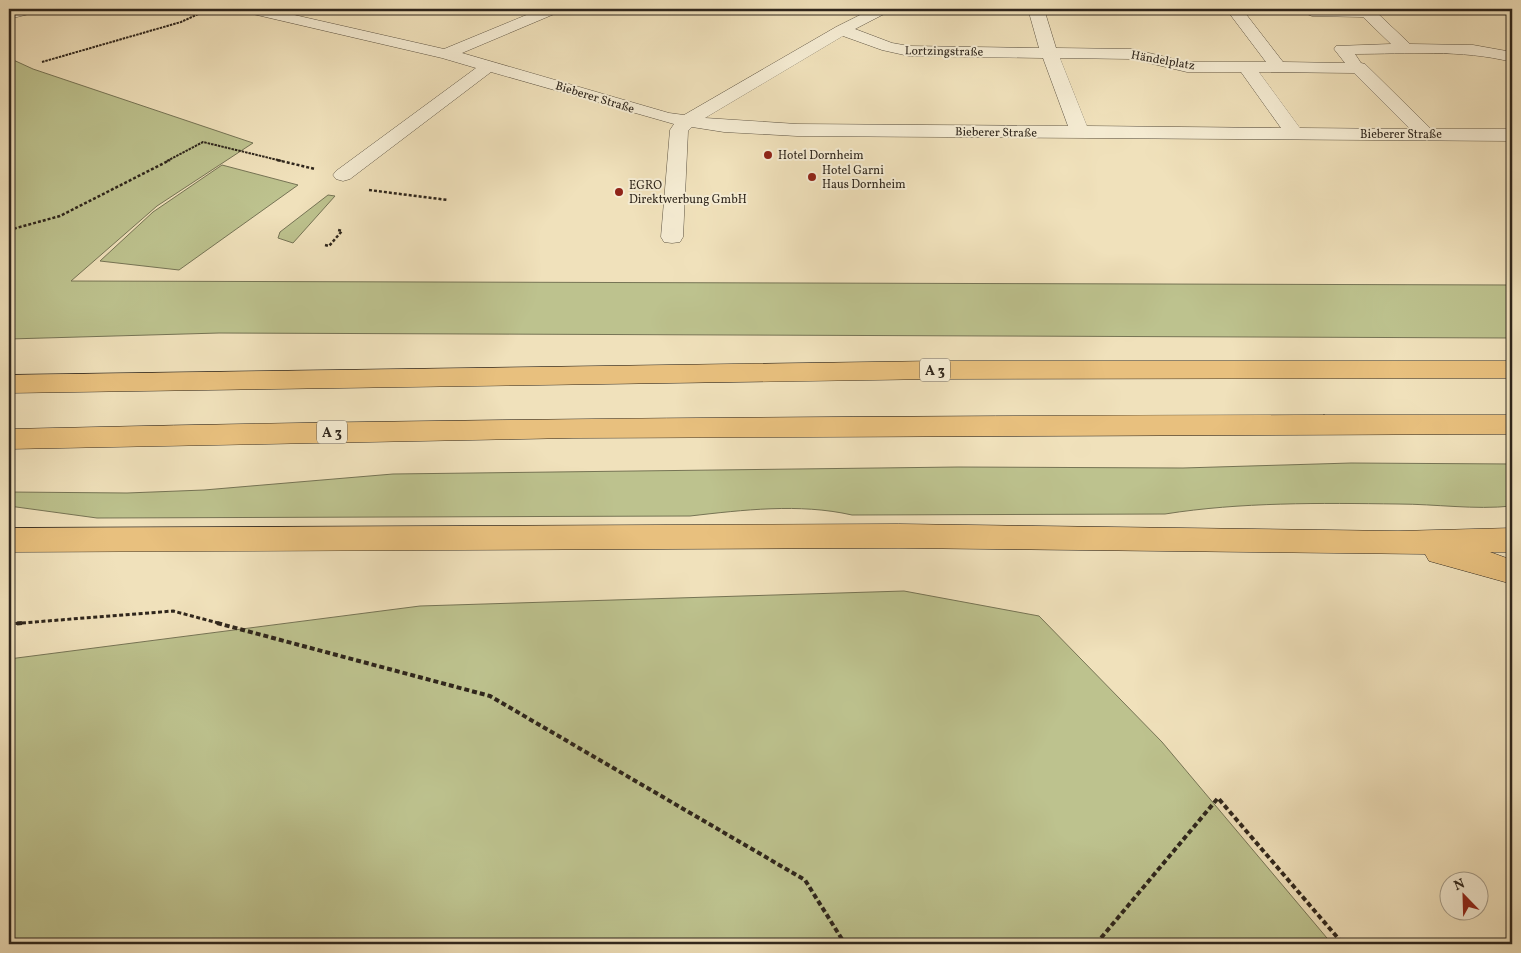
<svg xmlns="http://www.w3.org/2000/svg" width="1521" height="953" viewBox="0 0 1521 953" font-family="Vollkorn,serif">
<style>
.green{fill:#bdc28e;stroke:#767455}
.lines{fill:none;stroke-linecap:round;stroke-linejoin:round}
.minor-casing{stroke:#5f5544;stroke-width:1}
.highway-casing{stroke:#2f261c;stroke-width:1}
.path-far3{stroke:#2f261c;stroke-width:2;stroke-dasharray:2.5 1;stroke-linecap:butt}
.path-far2{stroke:#2f261c;stroke-width:2.5;stroke-dasharray:3 2;stroke-linecap:butt}
.path-far1{stroke:#2f261c;stroke-width:3;stroke-dasharray:4 2.5;stroke-linecap:butt}
.path{stroke:#2f261c;stroke-width:4;stroke-dasharray:5 3;stroke-linecap:butt}
.minor{fill:#f5ecd3;fill-rule:evenodd}
.highway{fill:#e8c07e;fill-rule:evenodd}
.poi-dot{fill:#8f2418;stroke:#f5ecd3;stroke-width:2}
.labels{text-anchor:middle;stroke-width:4;stroke-linejoin:round;paint-order:stroke}
.far-street-label{font-size:12px;fill:#2f261c;stroke:#f5ecd3}
.far-poi-label{font-size:12px;fill:#2f261c;stroke:#f5ecd3;text-anchor:start}
.shield{fill:#f5ecd3;stroke:#6a6153;stroke-width:1}
.shield-label{font-size:14px;font-weight:bold;fill:#2f261c}
</style>
<rect width="100%" height="100%" fill="#f0e1bb"/>
<filter id="stains"><feTurbulence type="fractalNoise" baseFrequency=".004" numOctaves="4"/><feColorMatrix values="0 0 0 0 .2 0 0 0 0 .09 0 0 0 0 .02 0 0 0 .5 -.17"/></filter>
<radialGradient id="worn" r=".72"><stop offset=".6" stop-color="#630" stop-opacity="0"/><stop offset="1" stop-color="#630" stop-opacity=".3"/></radialGradient>
<g class="green">
<path d="M 9,58 L 33,69 L 253,143 L 157,206 L 71,281 L 1512,285 L 1512,338 L 219,333 L 9,339 Z"/>
<path d="M 222,165 L 298,185 L 179,270 L 100,261 L 153,212 Z"/>
<path d="M 328,195 L 335,196 L 293,243 L 278,238 L 280,232 Z"/>
<path d="M 1351,463 L 1512,464 L 1512,506 C 1474,510 1436,504 1398,504 C 1320,503 1241,502 1165,514 L 852,515 C 799,503 743,510 690,516 L 97,518 L 9,506 L 9,492 L 127,493 L 204,490 L 393,474 L 958,467 L 1183,468 Z"/>
<path d="M 904,591 L 1039,616 L 1162,742 L 1332,944 L 9,944 L 9,659 L 420,606 Z"/>
</g>
<g class="lines">
<defs>
<g id="minor">
<path d="M 9,9 L 40,9 L 37,12 L 9,19 Z"/>
<path d="M 241,9 L 268,9 L 444,49 L 541,9 L 562,9 L 559,12 L 462,53 L 669,113 L 684,115 L 836,27 L 872,9 L 891,9 L 888,12 L 855,29 L 892,43 L 909,46 L 1039,48 L 1028,9 L 1044,9 L 1056,48 L 1132,49 L 1187,62 L 1266,62 L 1226,9 L 1242,9 L 1283,62 L 1345,63 L 1334,49 L 1336,46 L 1391,44 L 1363,17 L 1312,16 L 1307,14 L 1302,9 L 1373,9 L 1410,44 L 1473,45 L 1512,52 L 1512,62 C 1461,49 1407,54 1355,54 L 1361,63 L 1365,64 L 1431,129 L 1512,129 L 1512,141 L 797,136 L 724,132 L 692,127 L 688,131 L 683,237 L 680,242 L 672,243 L 664,242 L 661,237 L 670,130 L 674,124 L 491,72 L 350,179 L 343,181 L 336,179 L 333,175 L 336,171 L 476,68 L 442,58 L 244,12 ZM 843,36 L 882,50 L 909,56 L 1043,58 L 1068,126 L 797,124 L 705,118 ZM 1060,58 L 1132,59 L 1187,72 L 1241,72 L 1281,128 L 1087,126 ZM 1259,72 L 1354,73 L 1410,129 L 1300,128 Z"/>
</g>
<g id="highway">
<path d="M 937,361 L 1512,361 L 1512,378 L 937,379 L 9,393 L 9,375 Z"/>
<path d="M 1324,415 L 1512,415 L 1512,434 L 573,438 L 9,449 L 9,429 C 447,418 886,416 1324,415 Z"/>
<path d="M 899,524 L 1398,531 L 1512,528 L 1512,552 L 1490,552 L 1512,560 L 1512,584 L 1429,561 L 1425,554 L 899,548 L 9,552 L 9,528 Z"/>
</g>
</defs>
<use href="#minor" class="minor-casing"/>
<use href="#highway" class="highway-casing"/>
<g class="path-far3">
<path d="M 42,62 L 181,22 L 209,9"/>
<path d="M 167,161 L 203,142 L 282,161"/>
</g>
<g class="path-far2">
<path d="M 277,160 L 315,169"/>
<path d="M 369,190 L 448,200"/>
<path d="M 9,230 L 60,216 L 170,160"/>
<path d="M 325,245 L 329,246 L 342,231 L 338,230"/>
</g>
<path class="path-far1" d="M 9,624 L 173,611 L 222,624"/>
<g class="path">
<path d="M 217,623 L 490,696 L 805,880 L 845,944"/>
<path d="M 9,624 L 23,623"/>
<path d="M 1096,944 L 1218,798 L 1343,944"/>
</g>
<use href="#minor" class="minor"/>
<use href="#highway" class="highway"/>
</g>
<g class="poi-dot">
<circle cx="768" cy="155" r="5"/>
<circle cx="812" cy="177" r="5"/>
<circle cx="619" cy="192" r="5"/>
</g>
<g class="labels">
<g class="far-street-label">
<text transform="translate(944 51) rotate(1)" y="4">Lortzingstraße</text>
<text transform="translate(1163 60) rotate(10)" y="4">Händelplatz</text>
<text transform="translate(595 97) rotate(17)" y="4">Bieberer Straße</text>
<text transform="translate(996 132) rotate(1)" y="4">Bieberer Straße</text>
<text x="1401" y="138">Bieberer Straße</text>
</g>
<g class="far-poi-label">
<text x="778" y="159">Hotel Dornheim</text>
<text x="822" y="174">Hotel Garni<tspan x="822" dy="14">Haus Dornheim</tspan></text>
<text x="629" y="189">EGRO<tspan x="629" dy="14">Direktwerbung GmbH</tspan></text>
</g>
<g class="shield">
<rect x="920" y="358.5" width="30" height="23" rx="4"/>
<rect x="317" y="420.5" width="30" height="23" rx="4"/>
</g>
<g class="shield-label">
<text x="935" y="375">A 3</text>
<text x="332" y="437">A 3</text>
</g>
</g>
<rect width="1521" height="953" fill="none" stroke="#f0e1bb" stroke-width="30"/>
<rect x="10" y="10" width="1501" height="933" fill="none" stroke="#2f261c" stroke-width="2.5"/>
<rect x="15" y="15" width="1491" height="923" fill="none" stroke="#2f261c"/>
<g transform="translate(1464 896) rotate(337)"><circle r="24" fill="#f5ecd3" stroke="#a69d8a"/>
<path d="M0-4L9 19L0 12L-9 19Z" fill="#8f2418"/>
<text y="-8" font-size="14" font-weight="bold" text-anchor="middle" fill="#2f261c">N</text>
</g>
<rect width="100%" height="100%" filter="url(#stains)"/>
<rect width="100%" height="100%" fill="url(#worn)"/>
</svg>
